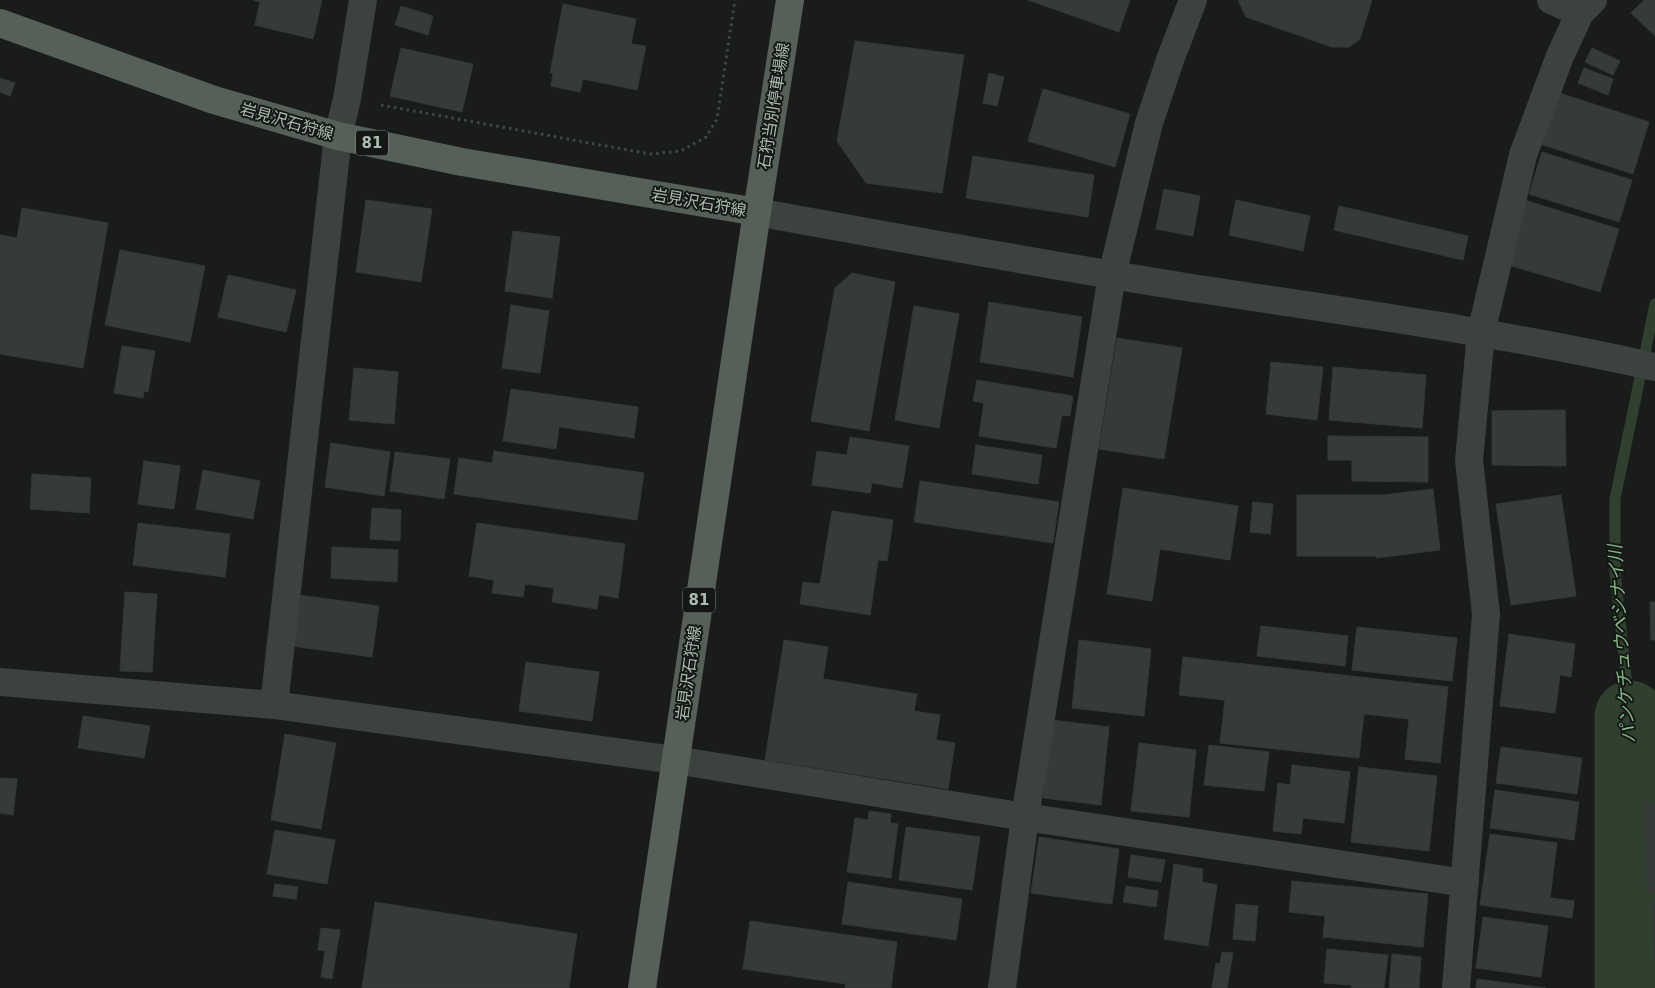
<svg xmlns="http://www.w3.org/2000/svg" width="1655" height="988" viewBox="0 0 1655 988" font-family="'DejaVu Sans','Noto Sans JP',sans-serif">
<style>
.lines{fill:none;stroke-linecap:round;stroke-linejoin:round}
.stream{stroke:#2f412e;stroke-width:11}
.river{stroke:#2f412e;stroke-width:71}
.building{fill:#363b38;stroke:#333836}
.path{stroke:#404842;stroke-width:3;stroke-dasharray:2.5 4;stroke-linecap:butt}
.minor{stroke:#3c433f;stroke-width:28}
.major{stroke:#566059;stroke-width:28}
.labels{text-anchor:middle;stroke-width:4;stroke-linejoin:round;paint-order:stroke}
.shield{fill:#141716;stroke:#7e8a81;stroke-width:1}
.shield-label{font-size:15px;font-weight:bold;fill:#abbcaf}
.street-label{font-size:16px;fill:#abbcaf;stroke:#141716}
.water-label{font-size:18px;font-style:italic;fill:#82b881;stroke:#141716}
</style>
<rect width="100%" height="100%" fill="#191c1b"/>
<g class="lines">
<path class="stream" d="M 1630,716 L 1615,571 L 1615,499 L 1655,304"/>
<path class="river" d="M 1630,716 L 1630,988"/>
</g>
<g class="building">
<path d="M 253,0 L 322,0 L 313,39 L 255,25 L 260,2 Z"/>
<path d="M 1028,0 L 1130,0 L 1119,32 Z"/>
<path d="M 1238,0 L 1372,0 L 1360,39 L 1349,47 L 1332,47 L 1246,17 Z"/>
<path d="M 1644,0 L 1655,0 L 1655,36 L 1631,13 Z"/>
<path d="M 563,4 L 636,19 L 631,44 L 646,46 L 637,90 L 583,79 L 580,92 L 551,86 L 553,73 L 550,73 Z"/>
<path d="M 401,6 L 433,16 L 428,35 L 395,25 Z"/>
<path d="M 855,41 L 964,55 L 942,193 L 866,183 L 837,141 Z"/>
<path d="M 401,48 L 473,64 L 462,112 L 390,96 Z"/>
<path d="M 1592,48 L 1620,61 L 1613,75 L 1585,62 Z"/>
<path d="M 1584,68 L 1613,79 L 1608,95 L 1578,83 Z"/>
<path d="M 989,73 L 1004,77 L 997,106 L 983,103 Z"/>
<path d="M 0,78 L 15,83 L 10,96 L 0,92 Z"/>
<path d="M 1043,89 L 1130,114 L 1115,167 L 1028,141 Z"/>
<path d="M 1553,91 L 1649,122 L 1633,174 L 1537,143 Z"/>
<path d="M 1542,152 L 1632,180 L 1619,222 L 1529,194 Z"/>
<path d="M 973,156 L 1094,175 L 1088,217 L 966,198 Z"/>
<path d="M 1164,189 L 1200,196 L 1193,236 L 1156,229 Z"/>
<path d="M 366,200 L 432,209 L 421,282 L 356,272 Z"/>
<path d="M 1236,200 L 1310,216 L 1303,251 L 1229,235 Z"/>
<path d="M 1524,200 L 1619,229 L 1600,292 L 1505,264 Z"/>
<path d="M 1339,206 L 1468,236 L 1463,260 L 1334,230 Z"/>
<path d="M 22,208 L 108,223 L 83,368 L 0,354 L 0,235 L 17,238 Z"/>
<path d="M 513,231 L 560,237 L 552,298 L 505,291 Z"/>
<path d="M 120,250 L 205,266 L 190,342 L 105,325 Z"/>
<path d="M 852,273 L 895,282 L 869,431 L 811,421 L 835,288 Z"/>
<path d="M 228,275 L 296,290 L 286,332 L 218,317 Z"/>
<path d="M 989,302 L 1082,317 L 1073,377 L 980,362 Z"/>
<path d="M 511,305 L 549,311 L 540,373 L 502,368 Z"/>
<path d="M 914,306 L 959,314 L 939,428 L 895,420 Z"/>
<path d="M 1117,338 L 1182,348 L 1164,459 L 1099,449 Z"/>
<path d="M 122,346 L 155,351 L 148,392 L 144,391 L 143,398 L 114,393 Z"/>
<path d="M 1271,362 L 1323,367 L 1317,420 L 1266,414 Z"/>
<path d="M 1333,367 L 1426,375 L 1422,428 L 1329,420 Z"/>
<path d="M 354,368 L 398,372 L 394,424 L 349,420 Z"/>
<path d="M 977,380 L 1073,396 L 1070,416 L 1062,415 L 1056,448 L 979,436 L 984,403 L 973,401 Z"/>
<path d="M 511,389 L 638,407 L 634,438 L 559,427 L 556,449 L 503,441 Z"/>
<path d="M 1565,410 L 1566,466 L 1492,465 L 1492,411 Z"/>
<path d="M 1328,436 L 1428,437 L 1428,482 L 1352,481 L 1352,460 L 1328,460 Z"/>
<path d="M 850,437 L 909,446 L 902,488 L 872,483 L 870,493 L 812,485 L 817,451 L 847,455 Z"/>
<path d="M 331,443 L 390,452 L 384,496 L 325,487 Z"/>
<path d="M 976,445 L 1042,455 L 1038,484 L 972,474 Z"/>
<path d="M 494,451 L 644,473 L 637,520 L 454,494 L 459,458 L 492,463 Z"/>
<path d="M 395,452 L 450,459 L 444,499 L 390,491 Z"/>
<path d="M 144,461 L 180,466 L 174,509 L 138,504 Z"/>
<path d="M 203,470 L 260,481 L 253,519 L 196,509 Z"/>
<path d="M 32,474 L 91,478 L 89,513 L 30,509 Z"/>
<path d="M 920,481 L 1059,502 L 1053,543 L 914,522 Z"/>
<path d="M 1123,488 L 1238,506 L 1230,560 L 1160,549 L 1152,601 L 1107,594 Z"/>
<path d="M 1433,489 L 1440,550 L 1376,558 L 1376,556 L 1297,556 L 1297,495 L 1383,495 Z"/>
<path d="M 1561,495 L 1576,596 L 1511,605 L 1496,504 Z"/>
<path d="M 1253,502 L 1273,504 L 1270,534 L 1250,532 Z"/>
<path d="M 372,508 L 401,510 L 400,541 L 370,539 Z"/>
<path d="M 832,511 L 893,520 L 887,561 L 878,560 L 870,615 L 800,604 L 803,582 L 820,584 Z"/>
<path d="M 138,523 L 230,534 L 225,577 L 133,565 Z"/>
<path d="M 477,523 L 625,544 L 618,598 L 599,595 L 597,609 L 552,602 L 554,588 L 525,584 L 523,597 L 492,593 L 494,580 L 469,576 Z"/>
<path d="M 332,547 L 398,550 L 397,582 L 331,578 Z"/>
<path d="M 125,592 L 157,594 L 152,672 L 120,671 Z"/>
<path d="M 299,595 L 379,606 L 372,657 L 292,646 Z"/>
<path d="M 1650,602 L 1655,602 L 1655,640 L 1651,640 Z"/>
<path d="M 1261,626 L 1348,636 L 1345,666 L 1257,656 Z"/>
<path d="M 1357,627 L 1457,638 L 1452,681 L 1352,670 Z"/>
<path d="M 1509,634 L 1575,644 L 1571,677 L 1560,675 L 1555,713 L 1500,706 Z"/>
<path d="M 784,640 L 828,647 L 823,679 L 917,694 L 914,711 L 940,715 L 936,740 L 955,743 L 948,789 L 765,760 Z"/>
<path d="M 1079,640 L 1151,649 L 1144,716 L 1072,708 Z"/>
<path d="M 1183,657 L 1448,687 L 1440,763 L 1405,759 L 1409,719 L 1364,714 L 1359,758 L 1220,743 L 1225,700 L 1179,695 Z"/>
<path d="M 526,662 L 599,672 L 592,721 L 519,711 Z"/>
<path d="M 83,716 L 150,726 L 144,758 L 78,748 Z"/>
<path d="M 1051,720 L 1109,727 L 1101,805 L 1043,798 Z"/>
<path d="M 285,734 L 336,743 L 321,829 L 271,820 Z"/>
<path d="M 1139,743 L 1196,750 L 1189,817 L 1131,811 Z"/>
<path d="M 1209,745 L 1269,752 L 1264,791 L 1204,785 Z"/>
<path d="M 1501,747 L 1582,758 L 1577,794 L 1496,783 Z"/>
<path d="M 1292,765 L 1350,772 L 1344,823 L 1303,818 L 1301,834 L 1273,831 L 1278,783 L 1290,785 Z"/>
<path d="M 1359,767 L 1437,776 L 1429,851 L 1351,842 Z"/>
<path d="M 0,778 L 17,779 L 13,815 L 0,813 Z"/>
<path d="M 1495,790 L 1579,802 L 1574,840 L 1490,828 Z"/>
<path d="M 1655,802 L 1655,894 L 1648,894 L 1644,803 Z"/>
<path d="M 869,811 L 891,814 L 890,823 L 898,824 L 891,878 L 847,872 L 855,818 L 868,820 Z"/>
<path d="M 906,827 L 980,837 L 972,890 L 899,880 Z"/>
<path d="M 275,830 L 335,840 L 327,884 L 267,874 Z"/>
<path d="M 1490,834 L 1557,843 L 1550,898 L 1574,901 L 1572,918 L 1480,905 Z"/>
<path d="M 1039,837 L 1119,849 L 1112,904 L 1031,893 Z"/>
<path d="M 1131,855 L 1165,860 L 1161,882 L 1128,877 Z"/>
<path d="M 1174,864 L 1203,869 L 1202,882 L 1217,885 L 1208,946 L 1164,939 Z"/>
<path d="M 1292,881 L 1428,894 L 1423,947 L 1323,937 L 1325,916 L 1289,912 Z"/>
<path d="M 848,882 L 962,899 L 956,940 L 842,924 Z"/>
<path d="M 275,884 L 298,887 L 296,899 L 273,896 Z"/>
<path d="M 1126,886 L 1158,891 L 1156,907 L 1123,902 Z"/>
<path d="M 1652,901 L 1655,901 L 1655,964 Z"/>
<path d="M 375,902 L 577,934 L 569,988 L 362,988 Z"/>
<path d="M 1236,904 L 1258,906 L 1255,941 L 1233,939 Z"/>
<path d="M 1483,917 L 1548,926 L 1541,977 L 1476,968 Z"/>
<path d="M 750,921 L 897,942 L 891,988 L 845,988 L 846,984 L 743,969 Z"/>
<path d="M 321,928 L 340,930 L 332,979 L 321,977 L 325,951 L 318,950 Z"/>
<path d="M 1327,949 L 1388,955 L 1384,988 L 1351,988 L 1351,985 L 1324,983 Z"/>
<path d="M 1222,952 L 1233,953 L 1227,988 L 1212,988 L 1216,963 L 1220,964 Z"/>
<path d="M 1392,954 L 1421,957 L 1419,988 L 1389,988 Z"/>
<path d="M 1477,979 L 1546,988 L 1476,988 Z"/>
</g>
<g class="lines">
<path class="path" d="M 381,105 L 650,154 L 681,151 L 706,137 L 717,119 L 735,0"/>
<g class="minor">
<path d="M 1551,0 L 1580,13"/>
<path d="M 757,212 C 899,238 1042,264 1186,287 C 1342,311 1500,332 1655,367"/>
<path d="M 0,682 L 274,705 L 675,760 L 1025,817 L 1465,883"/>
<path d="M 274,705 L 338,136 L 347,99 L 363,0"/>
<path d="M 1002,988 L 1025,817 L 1112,275 L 1149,123 L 1170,60 L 1193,0"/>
<path d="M 1456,988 L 1486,614 L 1469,460 L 1481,333 L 1523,155 L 1560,56 L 1580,13 L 1593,0"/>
</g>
<g class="major">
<path d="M 0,23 L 214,100 L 338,136 L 462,162 L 757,212"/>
<path d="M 642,988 L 757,212 L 790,0"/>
</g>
</g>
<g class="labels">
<g class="shield">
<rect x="356" y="130.5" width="32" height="25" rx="4"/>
<rect x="683" y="587.5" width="32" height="25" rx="4"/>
</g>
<g class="shield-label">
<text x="372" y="148">81</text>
<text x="699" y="605">81</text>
</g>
<g class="street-label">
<text transform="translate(773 106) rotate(-81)" y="6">石狩当別停車場線</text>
<text transform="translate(287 121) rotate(16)" y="6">岩見沢石狩線</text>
<text transform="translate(699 202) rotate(10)" y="6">岩見沢石狩線</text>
<text transform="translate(688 673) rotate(-82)" y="6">岩見沢石狩線</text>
</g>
<g class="water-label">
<text transform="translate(1622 644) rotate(-94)" y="6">パンケチュウベシナイ川</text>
</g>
</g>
</svg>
